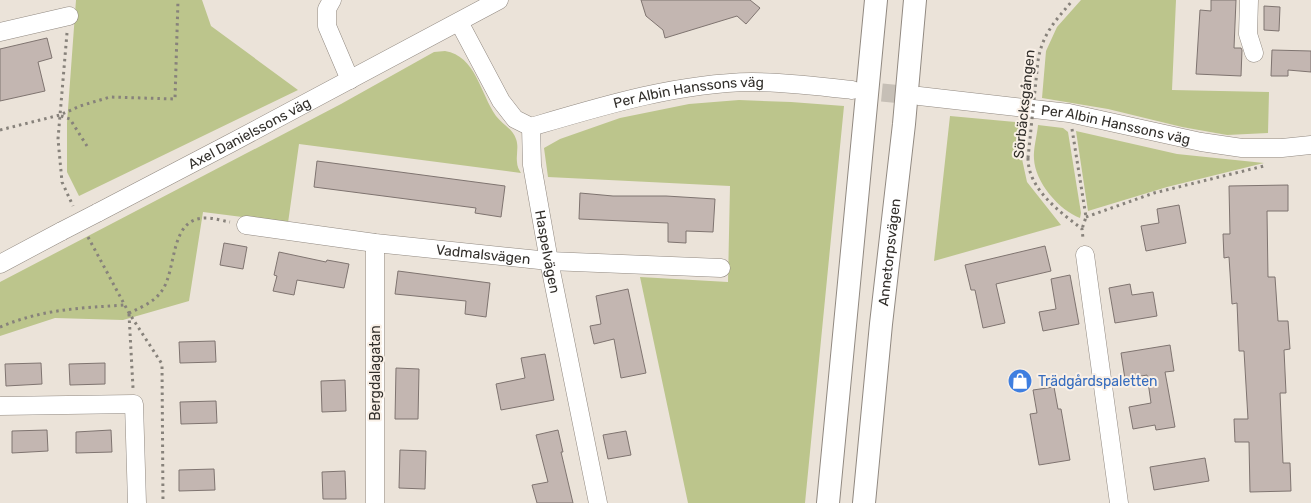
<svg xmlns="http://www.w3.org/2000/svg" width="1311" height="503" viewBox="0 0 1311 503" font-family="Rubik,sans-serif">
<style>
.green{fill:#bcc58c}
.building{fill:#c3b6b1;stroke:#7f7470}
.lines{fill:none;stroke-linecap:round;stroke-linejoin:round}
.minor-tunnel{stroke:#c6bfb6;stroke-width:18;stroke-dasharray:18 9;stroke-linecap:butt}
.minor-casing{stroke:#918981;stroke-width:19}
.major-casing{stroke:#918981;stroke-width:24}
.path{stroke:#87827b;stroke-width:3;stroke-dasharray:2.5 4;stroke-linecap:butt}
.minor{stroke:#fff;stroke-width:18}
.major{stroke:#fff;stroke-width:22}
.minor-bridge-casing{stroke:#918981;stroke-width:19;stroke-linecap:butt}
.path-bridge{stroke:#87827b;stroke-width:3;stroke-dasharray:2.5 4;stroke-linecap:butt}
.minor-bridge{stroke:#fff;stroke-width:18}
.labels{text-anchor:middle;stroke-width:4;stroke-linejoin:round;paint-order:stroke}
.street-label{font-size:14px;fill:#322f2b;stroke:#f9f0e7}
.shop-label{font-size:14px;fill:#366cbe;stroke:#f9f0e7;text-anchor:start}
</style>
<rect width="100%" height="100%" fill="#ebe3d9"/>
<g class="green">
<path d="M 76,0 L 202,0 L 211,26 L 298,90 L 79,196 L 67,172 L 67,123 Z"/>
<path d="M 1081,0 L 1176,0 L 1172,90 L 1269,92 L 1268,133 L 1227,135 L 1182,127 L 1108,109 L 1042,98 L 1046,51 L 1057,27 Z"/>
<path d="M 445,51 C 476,56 480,93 496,116 C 502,124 513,129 516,139 C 519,147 516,154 517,162 C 517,166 519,170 521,173 L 299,144 L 288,223 L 203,212 L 189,301 L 123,320 L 55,318 L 0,336 L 0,282 L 341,104 L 434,52 Z"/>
<path d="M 739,100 L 791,102 L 844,106 L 805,503 L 688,503 L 640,277 L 728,282 L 730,186 L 548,177 L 544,148 L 560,139 L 620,118 L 689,104 Z"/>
<path d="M 950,116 L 1025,123 L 1022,159 L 1027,182 L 1061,225 L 934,261 Z"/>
<path d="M 1038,125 L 1063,128 L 1068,132 L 1081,213 L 1080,218 C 1059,210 1035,182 1034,159 C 1033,149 1037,136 1038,125 Z"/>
<path d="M 1076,131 L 1177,154 L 1264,163 L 1167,187 L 1088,211 Z"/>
</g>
<g class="building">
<path d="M 641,0 L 750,0 L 760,8 L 746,24 L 737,16 L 665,38 L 663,30 L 646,16 Z"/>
<path d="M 1211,0 L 1236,0 L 1234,48 L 1241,48 L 1242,50 L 1241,76 L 1196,74 L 1200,10 L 1211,11 Z"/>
<path d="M 1264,6 L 1280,7 L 1279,31 L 1264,30 Z"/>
<path d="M 47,38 L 52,58 L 38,62 L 45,91 L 0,101 L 0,49 Z"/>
<path d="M 1272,50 L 1311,51 L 1311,72 L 1288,70 L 1288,76 L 1271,76 Z"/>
<path d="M 317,161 L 505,186 L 501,217 L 475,213 L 476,208 L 314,187 Z"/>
<path d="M 1288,185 L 1288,211 L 1267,211 L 1268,277 L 1275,277 L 1278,321 L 1288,321 L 1290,349 L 1284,350 L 1286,393 L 1280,393 L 1283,463 L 1290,463 L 1291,491 L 1250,492 L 1249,442 L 1235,442 L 1234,419 L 1248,419 L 1244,351 L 1239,351 L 1237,303 L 1232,304 L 1229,257 L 1224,258 L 1223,234 L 1230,234 L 1229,186 Z"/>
<path d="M 580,193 L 613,196 L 666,196 L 715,199 L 713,232 L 686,231 L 686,243 L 668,242 L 668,223 L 579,219 Z"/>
<path d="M 1179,205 L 1186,243 L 1146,251 L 1141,226 L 1159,223 L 1157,209 Z"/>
<path d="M 224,243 L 247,247 L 243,269 L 220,265 Z"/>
<path d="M 1045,246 L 1051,271 L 996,284 L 1005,323 L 983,328 L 975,290 L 971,290 L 965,265 Z"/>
<path d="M 279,252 L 326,262 L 327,260 L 349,264 L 344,288 L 297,280 L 294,295 L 273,291 L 277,276 L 274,275 Z"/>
<path d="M 398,271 L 490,283 L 486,317 L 465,314 L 466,301 L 395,294 Z"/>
<path d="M 1070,275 L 1079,324 L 1043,331 L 1039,312 L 1056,309 L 1051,279 Z"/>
<path d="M 1130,284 L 1132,295 L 1153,292 L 1157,316 L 1115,323 L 1109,288 Z"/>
<path d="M 628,289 L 646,373 L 621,378 L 614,339 L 594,344 L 590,326 L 601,324 L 596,296 Z"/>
<path d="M 215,341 L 216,362 L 180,363 L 179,342 Z"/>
<path d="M 1170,345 L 1174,371 L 1165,372 L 1175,427 L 1156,430 L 1155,425 L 1133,429 L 1129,407 L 1151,403 L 1147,375 L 1125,379 L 1121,353 Z"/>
<path d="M 545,354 L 554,400 L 501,410 L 496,384 L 525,378 L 521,358 Z"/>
<path d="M 41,363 L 42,384 L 6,386 L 5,364 Z"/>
<path d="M 105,363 L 105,384 L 70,385 L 69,364 Z"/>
<path d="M 396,368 L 419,369 L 418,419 L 395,419 Z"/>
<path d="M 345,380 L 346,411 L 322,412 L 321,381 Z"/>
<path d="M 1054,387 L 1058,409 L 1061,409 L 1070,460 L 1039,465 L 1030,414 L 1037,413 L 1033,390 Z"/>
<path d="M 216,401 L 217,423 L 181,424 L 180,402 Z"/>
<path d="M 47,430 L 48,451 L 12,453 L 12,431 Z"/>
<path d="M 111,430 L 112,452 L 76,453 L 76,432 Z"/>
<path d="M 558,430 L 563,452 L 561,452 L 573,503 L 537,503 L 532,485 L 548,482 L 536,435 Z"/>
<path d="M 626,431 L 631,455 L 608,459 L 603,435 Z"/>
<path d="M 400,450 L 426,451 L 425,489 L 399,488 Z"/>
<path d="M 1205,458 L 1209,481 L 1154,490 L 1150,467 Z"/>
<path d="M 214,469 L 215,490 L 179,491 L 179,470 Z"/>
<path d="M 345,471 L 346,499 L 323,499 L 322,472 Z"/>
</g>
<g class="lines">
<path class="minor-tunnel" d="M 855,90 L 919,96"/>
<defs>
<g id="minor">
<path d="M 332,0 L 327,9 L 327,26 L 350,80"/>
<path d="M 1249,0 L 1248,34 L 1254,53"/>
<path d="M 459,22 L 501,101 L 515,119 L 531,127"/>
<path d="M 0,32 L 69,16"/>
<path id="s1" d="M 919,96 L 1069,113 L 1201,142 L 1242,148 L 1282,148 L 1311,145"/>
<path id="s2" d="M 531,127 L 532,165 L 549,261 L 598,503"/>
<path id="s3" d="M 531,127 C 602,106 677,83 752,82 C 786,82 818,86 852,90"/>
<path id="s4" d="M 97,213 L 231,143 L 499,0"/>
<path id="s5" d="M 246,225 L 375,243 L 549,261 L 721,268"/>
<path d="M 1085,255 L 1119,503"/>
<path d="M 0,264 L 62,231"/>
<path d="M 0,406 L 134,404 L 137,503"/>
<path d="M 375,503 L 375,243"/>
</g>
<g id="major">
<path d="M 828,503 L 876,0"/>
<path id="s6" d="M 864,503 L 881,324 L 904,124 L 915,0"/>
</g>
</defs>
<use href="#minor" class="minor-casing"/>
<use href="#major" class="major-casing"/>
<g class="path">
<path d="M 67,33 L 58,139 L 62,182 L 73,206"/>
<path d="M 1038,61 C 1042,34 1056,20 1073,0"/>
<path d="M 61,116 L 70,119 L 87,146"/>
<path d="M 1072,129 L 1086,217 L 1082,229"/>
<path d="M 0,130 L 60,115 L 80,106 L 110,97 L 175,99 L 178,0"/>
<path d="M 1028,158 C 1028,189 1059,211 1082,229 L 1083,238"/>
<path d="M 1086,217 L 1154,193 L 1264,166"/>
<path d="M 88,237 L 129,313 L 162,364 L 163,503"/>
<path d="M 129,313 C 140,308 154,302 161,292 C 178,270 168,217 207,218 C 215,218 223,221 230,222"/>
<path d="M 129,314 L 133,388"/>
<path d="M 0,327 C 43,309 80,308 125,305"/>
</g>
<use href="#minor" class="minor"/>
<use href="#major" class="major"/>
<defs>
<path id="minor-bridge" d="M 62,231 L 97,213"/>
</defs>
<use href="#minor-bridge" class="minor-bridge-casing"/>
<path class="path-bridge" d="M 1028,158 L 1038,61"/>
<use href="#minor-bridge" class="minor-bridge"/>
</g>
<defs>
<symbol id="shop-disc" viewBox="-11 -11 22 22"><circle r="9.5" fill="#3f7fe0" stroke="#f9f0e7"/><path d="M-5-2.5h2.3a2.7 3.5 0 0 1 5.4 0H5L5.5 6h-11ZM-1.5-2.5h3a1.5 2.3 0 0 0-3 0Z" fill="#fff"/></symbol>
</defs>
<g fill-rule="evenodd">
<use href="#shop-disc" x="1006" y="367" width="28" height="28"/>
</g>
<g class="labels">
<g class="street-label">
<text dy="5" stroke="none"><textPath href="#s3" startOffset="162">Per Albin Hanssons väg</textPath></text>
<text transform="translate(1024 104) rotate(-84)" y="5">Sörbäcksgången</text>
<text dy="5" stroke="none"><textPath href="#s1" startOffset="199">Per Albin Hanssons väg</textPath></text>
<text dy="5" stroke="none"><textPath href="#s4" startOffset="172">Axel Danielssons väg</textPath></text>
<text dy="5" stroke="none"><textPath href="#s6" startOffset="252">Annetorpsvägen</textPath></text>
<text dy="5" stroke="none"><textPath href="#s2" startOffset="126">Haspelvägen</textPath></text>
<text dy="5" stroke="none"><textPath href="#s5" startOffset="239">Vadmalsvägen</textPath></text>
<text transform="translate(375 373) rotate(-90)" y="5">Bergdalagatan</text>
</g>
<g class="shop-label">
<text x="1038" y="386">Trädgårdspaletten</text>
</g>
</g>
</svg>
